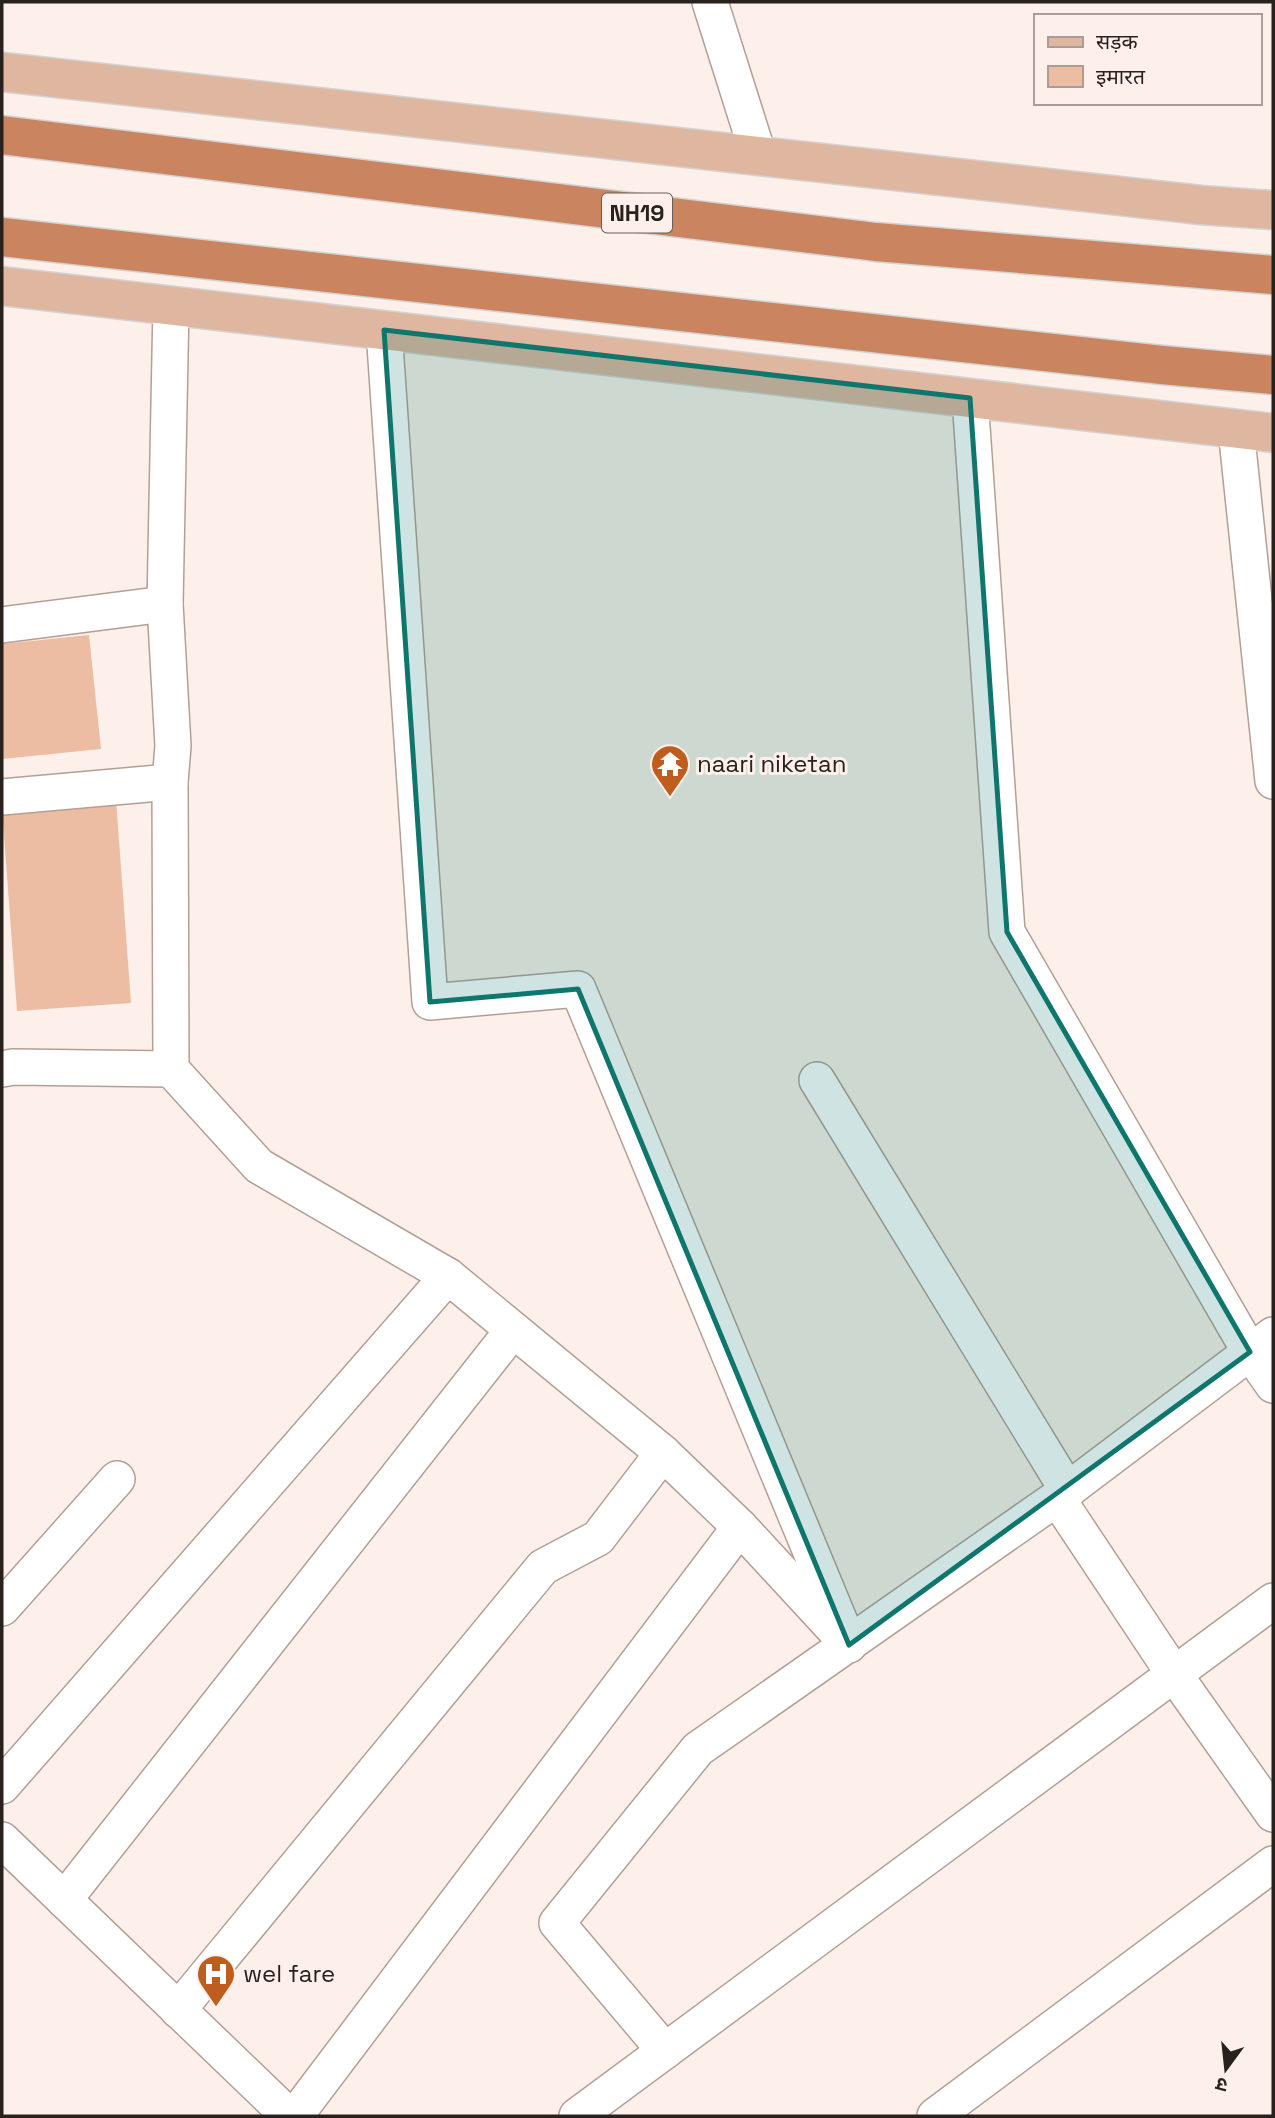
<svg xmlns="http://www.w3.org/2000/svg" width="1275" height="2118" viewBox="0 0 1275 2118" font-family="'Space Grotesk','Noto Sans Devanagari',sans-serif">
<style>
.building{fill:#ecbca3}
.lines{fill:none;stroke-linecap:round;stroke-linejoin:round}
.minor-casing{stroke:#b39f95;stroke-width:38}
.major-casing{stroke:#d4d3d2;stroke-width:41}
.highway-casing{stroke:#d4d3d2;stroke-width:41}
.minor{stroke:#fff;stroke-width:35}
.major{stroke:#dfb6a0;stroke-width:38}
.highway{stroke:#ca8560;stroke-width:38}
.marked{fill:#0f766e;fill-opacity:0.2;stroke:#0f766e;stroke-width:5;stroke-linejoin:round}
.labels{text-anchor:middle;stroke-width:6;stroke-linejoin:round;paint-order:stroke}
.shield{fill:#fdf0ea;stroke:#695f5a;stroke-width:2}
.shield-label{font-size:23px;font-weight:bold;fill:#29211d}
.poi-label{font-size:24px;fill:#29211d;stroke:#fdf0ea;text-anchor:start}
</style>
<rect width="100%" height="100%" fill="#fdf0ea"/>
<g class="building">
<path d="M 89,635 L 101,749 L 2,759 L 2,644 Z"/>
<path d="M 116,800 L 131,1003 L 17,1011 L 2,808 Z"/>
</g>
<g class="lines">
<defs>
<g id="minor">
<path d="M 710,2 L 759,157"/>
<path d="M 171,306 L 165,604 L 173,746 L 170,782 L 171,1069 L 259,1166 L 448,1276 L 663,1453 L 740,1527 L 849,1645"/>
<path d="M 384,330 L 430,1002 L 578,989 L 840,1622"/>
<path d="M 970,398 L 1007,932 L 1250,1352 L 1273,1385"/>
<path d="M 1236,429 L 1273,781"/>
<path d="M 2,625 L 165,604"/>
<path d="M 2,797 L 170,782"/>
<path d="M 2,1069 L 13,1067 L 171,1069"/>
<path d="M 817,1080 L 1068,1491"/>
<path d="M 1273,1335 L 1057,1498 L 1174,1674 L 1273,1814"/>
<path d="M 2,1608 L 117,1479"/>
<path d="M 2,1786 L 448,1276"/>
<path d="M 2,1840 L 289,2116"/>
<path d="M 64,1900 L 513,1330"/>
<path d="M 178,2010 L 543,1567 L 598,1538 L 663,1453"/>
<path d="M 665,2051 L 557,1923 L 698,1749 L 1057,1498"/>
<path d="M 295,2116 L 740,1527"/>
<path d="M 577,2116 L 1273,1601"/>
<path d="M 935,2116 L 1273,1864"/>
</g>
<g id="major">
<path d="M 2,72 L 1201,205 L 1273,210"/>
<path d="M 2,286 L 1273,433"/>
</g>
<g id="highway">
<path d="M 2,135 L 876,242 L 1273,275"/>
<path d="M 2,237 L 1162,365 L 1273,375"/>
</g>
</defs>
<use href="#minor" class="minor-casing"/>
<use href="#major" class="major-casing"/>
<use href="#highway" class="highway-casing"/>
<use href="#minor" class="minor"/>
<use href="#major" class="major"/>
<use href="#highway" class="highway"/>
</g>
<path class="marked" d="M 384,330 L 970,398 L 1007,932 L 1250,1352 L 849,1645 L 578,989 L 430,1002 Z"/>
<defs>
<symbol id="temple-pin" viewBox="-11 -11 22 30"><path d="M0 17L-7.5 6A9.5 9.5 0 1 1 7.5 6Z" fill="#bf5d1f" stroke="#fdf0ea"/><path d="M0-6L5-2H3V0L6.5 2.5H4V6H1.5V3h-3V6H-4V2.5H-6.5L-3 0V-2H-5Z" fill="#fff"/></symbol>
<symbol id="hospital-pin" viewBox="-11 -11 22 30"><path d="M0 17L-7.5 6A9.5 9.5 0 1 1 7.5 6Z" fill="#bf5d1f" stroke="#fdf0ea"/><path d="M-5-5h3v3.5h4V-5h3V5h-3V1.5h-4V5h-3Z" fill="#fff"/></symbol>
</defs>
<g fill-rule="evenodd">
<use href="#temple-pin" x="648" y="742" width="44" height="60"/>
<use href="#hospital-pin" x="194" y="1952" width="44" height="60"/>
</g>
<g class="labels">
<rect class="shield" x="602" y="193.5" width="70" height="39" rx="5"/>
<g class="shield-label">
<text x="637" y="221">NH19</text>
</g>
<g class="poi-label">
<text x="697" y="772">naari niketan</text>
<text x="243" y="1982">wel fare</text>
</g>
</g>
<rect width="1275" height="2118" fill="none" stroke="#29211d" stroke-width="7"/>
<rect x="1034" y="14" width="228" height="91" fill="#fdf0ea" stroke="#a89d98" stroke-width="2"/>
<rect x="1048" y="37" width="35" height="10" fill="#dfb6a0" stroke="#a89d98" stroke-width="2"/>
<text x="1096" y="49" font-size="21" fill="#29211d">सड़क</text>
<rect x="1048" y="66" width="35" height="21" fill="#ecbca3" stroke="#a89d98" stroke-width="2"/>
<text x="1096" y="84" font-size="21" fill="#29211d">इमारत</text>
<g transform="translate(1226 2069) rotate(195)" stroke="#fdf0ea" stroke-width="5" paint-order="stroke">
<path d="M0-5L12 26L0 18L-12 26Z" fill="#29211d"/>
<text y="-10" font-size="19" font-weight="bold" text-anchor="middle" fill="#29211d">उ</text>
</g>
</svg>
